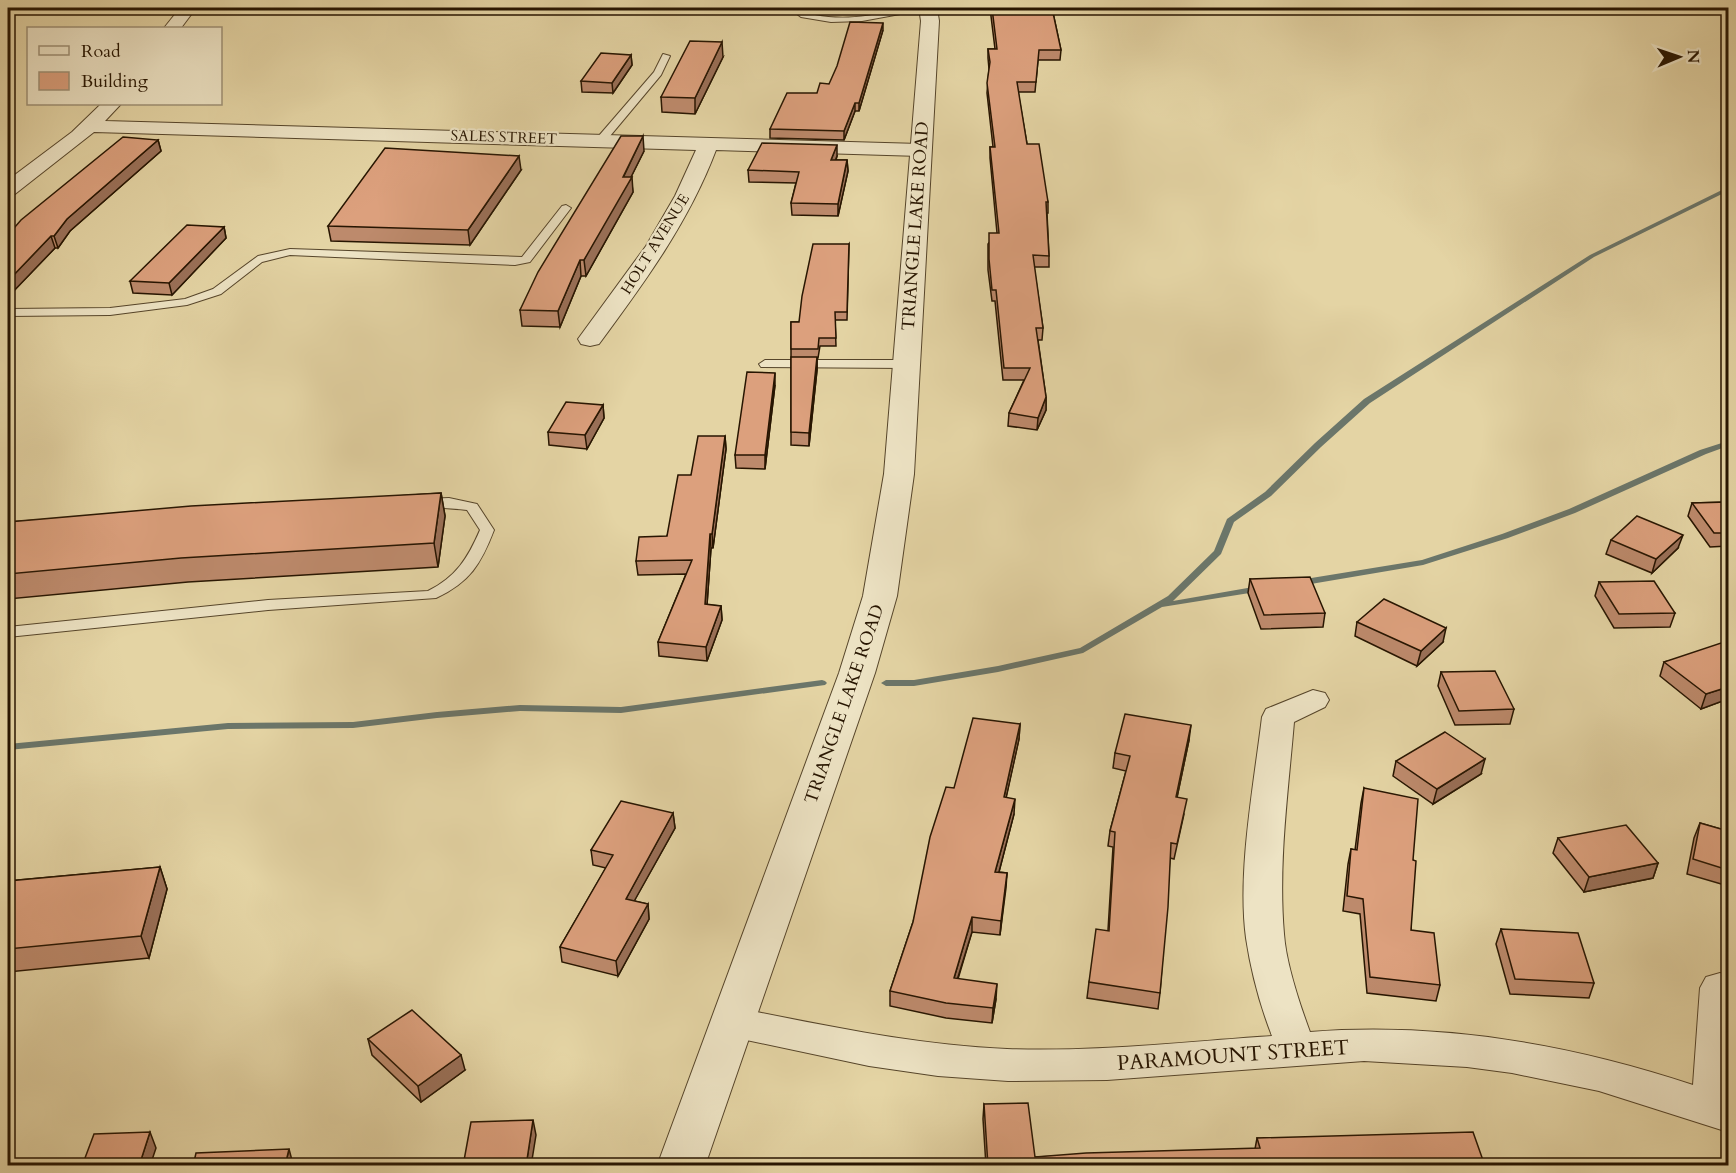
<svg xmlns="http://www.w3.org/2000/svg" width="1736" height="1173" viewBox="0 0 1736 1173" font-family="Cardo,serif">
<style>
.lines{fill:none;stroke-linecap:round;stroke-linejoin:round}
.stream{fill:#6b766a;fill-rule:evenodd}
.service-casing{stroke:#56452a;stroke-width:2}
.minor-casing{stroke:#56452a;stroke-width:2}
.tertiary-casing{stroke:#56452a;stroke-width:2}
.service{fill:#ede3c4;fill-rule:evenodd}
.minor{fill:#ede3c4;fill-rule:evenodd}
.tertiary{fill:#ede3c4;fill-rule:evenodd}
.wall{fill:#bd8a6c;stroke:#271501;stroke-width:1.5}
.shaded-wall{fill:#9a7058;stroke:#271501;stroke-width:1.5}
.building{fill:#dca07d;stroke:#271501;stroke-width:1.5}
.labels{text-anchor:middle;stroke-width:4.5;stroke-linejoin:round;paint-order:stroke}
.far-street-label{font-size:15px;fill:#271501;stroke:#ede3c4}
.street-label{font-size:18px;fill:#271501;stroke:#ede3c4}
.near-street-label{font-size:21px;fill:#271501;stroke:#ede3c4}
</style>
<rect width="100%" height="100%" fill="#e4d4a4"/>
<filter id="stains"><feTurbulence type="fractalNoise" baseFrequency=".00333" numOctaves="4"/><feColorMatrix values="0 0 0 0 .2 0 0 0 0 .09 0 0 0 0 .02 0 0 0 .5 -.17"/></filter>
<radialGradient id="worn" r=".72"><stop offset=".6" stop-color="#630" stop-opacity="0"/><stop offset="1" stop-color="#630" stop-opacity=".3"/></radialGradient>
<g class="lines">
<g class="stream">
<path d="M 1728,187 L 1728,191 L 1594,257 L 1370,403 L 1321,447 L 1271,496 L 1234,522 L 1221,554 L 1173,601 L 1259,586 L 1264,589 L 1262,591 L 1162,607 L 1083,653 L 998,672 L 914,686 L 886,686 L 881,683 L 886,680 L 914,680 L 998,666 L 1080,648 L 1168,596 L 1214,551 L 1227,519 L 1265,492 L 1315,443 L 1364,399 L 1590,255 Z"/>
<path d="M 1728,441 L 1728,446 L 1706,454 L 1575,513 L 1508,538 L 1423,565 L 1299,586 L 1295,583 L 1299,580 L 1422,560 L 1502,534 L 1569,509 L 1700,450 Z"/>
<path d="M 822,680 L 825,681 L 827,683 L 825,685 L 621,713 L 520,711 L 437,718 L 353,728 L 228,729 L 8,750 L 8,744 L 228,723 L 353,722 L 437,712 L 520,705 L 621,707 Z"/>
</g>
<defs>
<g id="service">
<path d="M 789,8 C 798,7 806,13 815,15 C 840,20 868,17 891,11 L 887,8 L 980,8 L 984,10 L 980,13 L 900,14 L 862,21 L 831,22 L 801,17 Z"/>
<path d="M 663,54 L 670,56 L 661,75 L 605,142 L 597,142 L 597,138 L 654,72 Z"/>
<path d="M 566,205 L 571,208 L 530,262 L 515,265 L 290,255 L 262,262 L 221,294 L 187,305 L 110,315 L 8,316 L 8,309 L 110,308 L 185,299 L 213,289 L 258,256 L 290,249 L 522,257 L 562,206 Z"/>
<path d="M 765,360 L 906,360 L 912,364 L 906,368 L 761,367 L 759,364 Z"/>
<path d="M 449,498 L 477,504 L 494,530 C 481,564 470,582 436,598 L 268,610 L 8,637 L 8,627 L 268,600 L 428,591 C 456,577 468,558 480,530 L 467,510 C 455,508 423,508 417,503 L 424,499 Z"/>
</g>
<g id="minor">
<path d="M 180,8 L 196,8 L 181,28 L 164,28 Z"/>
<path d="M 101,104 L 121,104 L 105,121 L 920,144 L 927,146 L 930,150 L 927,154 L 920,156 L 716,150 C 689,222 644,283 599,344 L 590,346 L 581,344 L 578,339 L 646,246 L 675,196 L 696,150 L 94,132 L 15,194 L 8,196 L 8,180 L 72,132 Z"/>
<path d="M 1313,690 L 1325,693 L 1329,700 L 1325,707 L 1294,722 C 1288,793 1278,864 1284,934 C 1286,963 1300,1005 1310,1032 C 1440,1022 1570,1044 1693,1085 L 1700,988 L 1706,977 L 1720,973 L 1728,976 L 1728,1132 L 1599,1091 L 1512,1073 L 1467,1067 L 1364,1061 L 1107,1080 L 1008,1081 L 938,1076 L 869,1066 L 718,1034 L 712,1023 L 718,1012 L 732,1007 C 823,1025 914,1045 1007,1049 C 1095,1052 1184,1042 1272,1036 C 1260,1005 1251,971 1246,938 C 1237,872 1254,784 1262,717 L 1266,709 Z"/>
</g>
<path id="tertiary" d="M 919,8 L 937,8 L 939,21 L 914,474 L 897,596 L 875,673 L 705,1166 L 657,1166 L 839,673 L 863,596 L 884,474 L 921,21 Z"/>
</defs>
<use href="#service" class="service-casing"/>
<use href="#minor" class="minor-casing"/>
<use href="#tertiary" class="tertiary-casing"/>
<use href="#service" class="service"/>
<use href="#minor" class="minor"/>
<use href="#tertiary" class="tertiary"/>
</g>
<g class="wall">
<path d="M 820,8 L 860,8 L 858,14 L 820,13 Z"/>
<path d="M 990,8 L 1052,8 L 1061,50 L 1060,60 L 1038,60 L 1035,92 L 1018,92 L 1027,144 L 1048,202 L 1048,213 L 1047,213 L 1049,256 L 1049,267 L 1034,267 L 1043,328 L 1042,340 L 1038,340 L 1046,397 L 1046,410 L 1037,430 L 1008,426 L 1009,413 L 1024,380 L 1003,380 L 995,301 L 992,301 L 988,270 L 988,244 L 997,233 L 990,158 L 990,147 L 993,147 L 987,93 L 989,69 L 988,58 L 988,49 L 995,49 Z"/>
<path d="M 883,30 L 859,111 L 855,111 L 844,140 L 770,138 L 770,129 L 829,84 Z"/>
<path d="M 631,55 L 632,65 L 613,93 L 582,92 L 581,81 Z"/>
<path d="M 723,57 L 695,114 L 662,112 L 661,97 Z"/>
<path d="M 158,140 L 161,151 L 70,231 L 58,248 L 55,248 L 8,297 L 8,235 Z"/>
<path d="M 644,151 L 631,177 L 633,192 L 586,276 L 581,276 L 560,327 L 522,326 L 520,310 Z"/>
<path d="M 837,156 L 836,160 L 847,160 L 848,171 L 838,216 L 792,215 L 791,203 L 796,183 L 749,182 L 748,170 Z"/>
<path d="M 521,170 L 470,245 L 331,241 L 328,226 Z"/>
<path d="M 224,227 L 226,238 L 172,295 L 133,293 L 130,281 Z"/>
<path d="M 849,244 L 847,320 L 835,320 L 836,346 L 820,346 L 818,358 L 817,358 L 817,370 L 809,446 L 791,445 L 791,322 L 799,322 Z"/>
<path d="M 775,385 L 765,469 L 736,468 L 735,455 Z"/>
<path d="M 603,405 L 604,418 L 587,449 L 549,445 L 548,432 Z"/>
<path d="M 725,436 L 726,449 L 713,548 L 711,548 L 707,605 L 721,606 L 722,620 L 707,661 L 659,656 L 658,642 L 686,574 L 638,575 L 636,561 L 667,536 L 691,475 Z"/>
<path d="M 441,493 L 445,516 L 438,567 L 188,582 L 8,599 L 8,522 Z"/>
<path d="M 1728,502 L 1728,546 L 1710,547 L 1688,516 L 1692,503 Z"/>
<path d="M 1611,540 L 1678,548 L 1652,573 L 1606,554 Z"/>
<path d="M 1250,579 L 1325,613 L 1323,627 L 1261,629 L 1248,593 Z"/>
<path d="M 1599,582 L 1675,613 L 1670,627 L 1614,628 L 1595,596 Z"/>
<path d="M 1357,622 L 1443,642 L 1417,666 L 1355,636 Z"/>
<path d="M 1728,648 L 1728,699 L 1701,709 L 1660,676 L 1664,662 Z"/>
<path d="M 1441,672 L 1514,709 L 1510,724 L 1455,725 L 1438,686 Z"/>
<path d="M 1020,724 L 1019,739 L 1006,797 L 1014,814 L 999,872 L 1007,873 L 1000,935 L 972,932 L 958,979 L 996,999 L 992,1023 L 946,1018 L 890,1006 L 890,991 L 913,922 L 954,788 Z"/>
<path d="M 1189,740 L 1177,797 L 1184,814 L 1174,859 L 1170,858 L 1160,993 L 1158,1009 L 1087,998 L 1089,982 L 1108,930 L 1113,847 L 1108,846 L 1110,831 L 1126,771 L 1113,768 L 1115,753 Z"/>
<path d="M 1396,761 L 1481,774 L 1433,804 L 1393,776 Z"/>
<path d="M 1364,788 L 1413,860 L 1411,930 L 1440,985 L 1436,1001 L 1367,993 L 1360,914 L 1343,911 L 1348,864 L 1351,849 L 1355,850 L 1361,803 Z"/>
<path d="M 673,813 L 675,828 L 634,901 L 648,904 L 649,919 L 618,976 L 562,962 L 560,947 L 606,868 L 593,865 L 591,850 Z"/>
<path d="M 1700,823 L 1728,831 L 1728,886 L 1687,874 L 1694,838 Z"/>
<path d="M 1558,838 L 1658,863 L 1653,878 L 1584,892 L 1553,853 Z"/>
<path d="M 160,867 L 167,889 L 149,958 L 8,972 L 8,881 Z"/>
<path d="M 1501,929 L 1594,983 L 1589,998 L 1510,994 L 1496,944 Z"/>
<path d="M 368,1039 L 465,1070 L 421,1102 L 372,1055 Z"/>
<path d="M 984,1104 L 1035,1157 L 1255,1149 L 1257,1138 L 1485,1166 L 986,1166 L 983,1119 Z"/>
</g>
<g class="shaded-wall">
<path d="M 883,23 L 883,30 L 859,111 L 859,103 Z"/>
<path d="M 722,42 L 723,57 L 695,114 L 695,98 Z"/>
<path d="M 631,55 L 632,65 L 613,93 L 612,83 Z"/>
<path d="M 855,103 L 855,111 L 844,140 L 844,131 Z"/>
<path d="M 643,136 L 644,151 L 628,183 L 632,177 L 633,192 L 586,276 L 584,260 Z"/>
<path d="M 158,140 L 161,151 L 70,231 L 58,248 L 54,236 L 67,219 Z"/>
<path d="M 837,145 L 837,156 L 831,171 L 831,160 Z"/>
<path d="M 519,156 L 521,170 L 470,245 L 468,230 Z"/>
<path d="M 847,160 L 848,171 L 838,216 L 838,204 Z"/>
<path d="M 224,227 L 226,238 L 172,295 L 169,283 Z"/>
<path d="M 51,236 L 55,248 L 8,297 L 8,281 Z"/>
<path d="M 580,260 L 581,276 L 560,327 L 558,311 Z"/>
<path d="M 817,357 L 817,370 L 809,446 L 809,433 Z"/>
<path d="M 775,373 L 775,385 L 765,469 L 765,455 Z"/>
<path d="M 1046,397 L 1046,410 L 1037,430 L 1038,418 Z"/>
<path d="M 603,405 L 604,418 L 587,449 L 585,435 Z"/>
<path d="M 725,436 L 726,449 L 713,548 L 712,534 Z"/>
<path d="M 441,493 L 445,516 L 438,567 L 434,543 Z"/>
<path d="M 710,534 L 711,548 L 706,619 L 705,604 Z"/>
<path d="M 1683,535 L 1678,548 L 1652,573 L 1656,559 Z"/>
<path d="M 721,606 L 722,620 L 707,661 L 706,647 Z"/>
<path d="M 1446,628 L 1443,642 L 1417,666 L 1421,651 Z"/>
<path d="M 1728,687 L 1728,699 L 1701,709 L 1706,694 Z"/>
<path d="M 1020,724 L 1019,739 L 1003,812 L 1004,797 Z"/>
<path d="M 1191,725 L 1189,740 L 1174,812 L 1176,797 Z"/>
<path d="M 1485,759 L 1481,774 L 1433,804 L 1437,789 Z"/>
<path d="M 1015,799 L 1014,814 L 995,887 L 995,872 Z"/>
<path d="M 673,813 L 675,828 L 627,914 L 626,899 Z"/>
<path d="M 1658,863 L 1653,878 L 1584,892 L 1589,877 Z"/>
<path d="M 160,867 L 167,889 L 149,958 L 141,936 Z"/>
<path d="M 1007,873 L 1006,888 L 1000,935 L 1001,921 Z"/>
<path d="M 648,904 L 649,919 L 618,976 L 616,961 Z"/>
<path d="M 972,917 L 972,932 L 953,993 L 954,978 Z"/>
<path d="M 997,984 L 996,999 L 992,1023 L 993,1008 Z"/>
<path d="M 461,1055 L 465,1070 L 421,1102 L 418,1086 Z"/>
<path d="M 533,1120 L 536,1135 L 531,1166 L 526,1166 Z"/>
<path d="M 150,1132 L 156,1148 L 150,1166 L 139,1166 Z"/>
<path d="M 289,1149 L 293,1164 L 293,1166 L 285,1166 Z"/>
<path d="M 8,1152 L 12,1163 L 12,1166 L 8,1166 Z"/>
</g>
<g class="building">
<path d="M 992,8 L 1052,8 L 1061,50 L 1039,50 L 1036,82 L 1017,82 L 1027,144 L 1039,144 L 1048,202 L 1046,202 L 1049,256 L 1033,255 L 1043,328 L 1036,328 L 1046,397 L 1038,418 L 1009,413 L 1030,368 L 1004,368 L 996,290 L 992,290 L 989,259 L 989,233 L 999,233 L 990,147 L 995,147 L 987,83 L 990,62 L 988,49 L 997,49 Z"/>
<path d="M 850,22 L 883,23 L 859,103 L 855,103 L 844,131 L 770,129 L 787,93 L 817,93 L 820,83 L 829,84 L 837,66 Z"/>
<path d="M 690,41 L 722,42 L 695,98 L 661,97 Z"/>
<path d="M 601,53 L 631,55 L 612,83 L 581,81 Z"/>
<path d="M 621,136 L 643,136 L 623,177 L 632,177 L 584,260 L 580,260 L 558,311 L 520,310 L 538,272 Z"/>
<path d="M 123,137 L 158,140 L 67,219 L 54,236 L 51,236 L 8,281 L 8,235 L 21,220 Z"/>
<path d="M 762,143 L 837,145 L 831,160 L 847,160 L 838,204 L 791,203 L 799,172 L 748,170 Z"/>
<path d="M 385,148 L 519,156 L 468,230 L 328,226 Z"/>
<path d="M 187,225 L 224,227 L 169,283 L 130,281 Z"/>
<path d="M 813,244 L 849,244 L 847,312 L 835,312 L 836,338 L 819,338 L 818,349 L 791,349 L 791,322 L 799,322 L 802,296 Z"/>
<path d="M 791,357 L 817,357 L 809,433 L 791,432 Z"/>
<path d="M 747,372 L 775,373 L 765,455 L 735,455 Z"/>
<path d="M 566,402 L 603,405 L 585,435 L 548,432 Z"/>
<path d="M 698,436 L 725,436 L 712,534 L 710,534 L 705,604 L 721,606 L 706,647 L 658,642 L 692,560 L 636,561 L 639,537 L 667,536 L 678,475 L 691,475 Z"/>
<path d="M 441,493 L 434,543 L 181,558 L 8,574 L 8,522 L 191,506 Z"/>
<path d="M 1728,502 L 1728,533 L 1714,533 L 1692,503 Z"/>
<path d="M 1637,516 L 1683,535 L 1656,559 L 1611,540 Z"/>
<path d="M 1310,577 L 1325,613 L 1264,615 L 1250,579 Z"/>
<path d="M 1654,581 L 1675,613 L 1619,614 L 1599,582 Z"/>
<path d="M 1384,599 L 1446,628 L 1421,651 L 1357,622 Z"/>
<path d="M 1721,643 L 1728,648 L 1728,687 L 1706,694 L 1664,662 Z"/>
<path d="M 1495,671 L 1514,709 L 1459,711 L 1441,672 Z"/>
<path d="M 1125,714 L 1191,725 L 1176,797 L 1187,799 L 1177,844 L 1171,843 L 1168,907 L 1160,993 L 1089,982 L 1096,929 L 1109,931 L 1115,832 L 1110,831 L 1130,756 L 1115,753 Z"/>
<path d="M 973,718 L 1020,724 L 1004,797 L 1015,799 L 995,872 L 1007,873 L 1001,921 L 972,917 L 954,978 L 997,984 L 993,1008 L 946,1003 L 890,991 L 913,922 L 930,837 L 946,787 L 954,788 Z"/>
<path d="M 1445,732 L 1485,759 L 1437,789 L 1396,761 Z"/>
<path d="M 1364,788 L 1418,799 L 1413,860 L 1416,861 L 1411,930 L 1434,933 L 1440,985 L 1370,977 L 1363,899 L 1347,896 L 1351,849 L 1357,850 Z"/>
<path d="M 621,801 L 673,813 L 626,899 L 648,904 L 616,961 L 560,947 L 613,855 L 591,850 Z"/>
<path d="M 1700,823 L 1728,831 L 1728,870 L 1693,859 Z"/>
<path d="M 1626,825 L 1658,863 L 1589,877 L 1558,838 Z"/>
<path d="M 160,867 L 141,936 L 8,949 L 8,881 Z"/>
<path d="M 1501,929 L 1578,933 L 1594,983 L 1515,979 Z"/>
<path d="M 412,1010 L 461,1055 L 418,1086 L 368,1039 Z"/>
<path d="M 1028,1103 L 1035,1157 L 1086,1153 L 1260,1148 L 1257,1138 L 1473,1132 L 1485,1166 L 988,1166 L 984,1104 Z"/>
<path d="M 533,1120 L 526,1166 L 463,1166 L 471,1122 Z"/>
<path d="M 150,1132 L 139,1166 L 82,1166 L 94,1134 Z"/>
<path d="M 289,1149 L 285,1166 L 193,1166 L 196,1153 Z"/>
</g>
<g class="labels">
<g class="far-street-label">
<text transform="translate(504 137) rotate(2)" y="5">SALES STREET</text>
<text transform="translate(655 244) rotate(-58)" y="5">HOLT AVENUE</text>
</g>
<g class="street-label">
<text transform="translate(915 226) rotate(-86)" y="6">TRIANGLE LAKE ROAD</text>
<text transform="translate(844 704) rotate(-71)" y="6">TRIANGLE LAKE ROAD</text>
</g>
<g class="near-street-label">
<text transform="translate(1233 1055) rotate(-4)" y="7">PARAMOUNT STREET</text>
</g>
</g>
<rect width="1736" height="1173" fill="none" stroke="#e4d4a4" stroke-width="30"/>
<rect x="9" y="9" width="1718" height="1155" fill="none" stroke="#271501" stroke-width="3"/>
<rect x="15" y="15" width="1706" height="1143" fill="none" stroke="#271501" stroke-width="1.5"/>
<rect x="27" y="27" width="195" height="78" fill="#ede3c4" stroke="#9e9176" stroke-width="1.5"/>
<rect x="39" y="46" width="30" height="9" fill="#ede3c4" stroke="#9e9176" stroke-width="1.5"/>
<text x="81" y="57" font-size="18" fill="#271501">Road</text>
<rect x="39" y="72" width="30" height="18" fill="#dca07d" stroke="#9e9176" stroke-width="1.5"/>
<text x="81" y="87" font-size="18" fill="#271501">Building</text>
<g transform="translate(1679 57) rotate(88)" stroke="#ede3c4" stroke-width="4.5" paint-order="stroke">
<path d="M0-4.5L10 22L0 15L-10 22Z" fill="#271501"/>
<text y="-9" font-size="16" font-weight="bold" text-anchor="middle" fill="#271501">N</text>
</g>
<rect width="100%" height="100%" filter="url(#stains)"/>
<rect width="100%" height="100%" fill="url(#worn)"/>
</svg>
